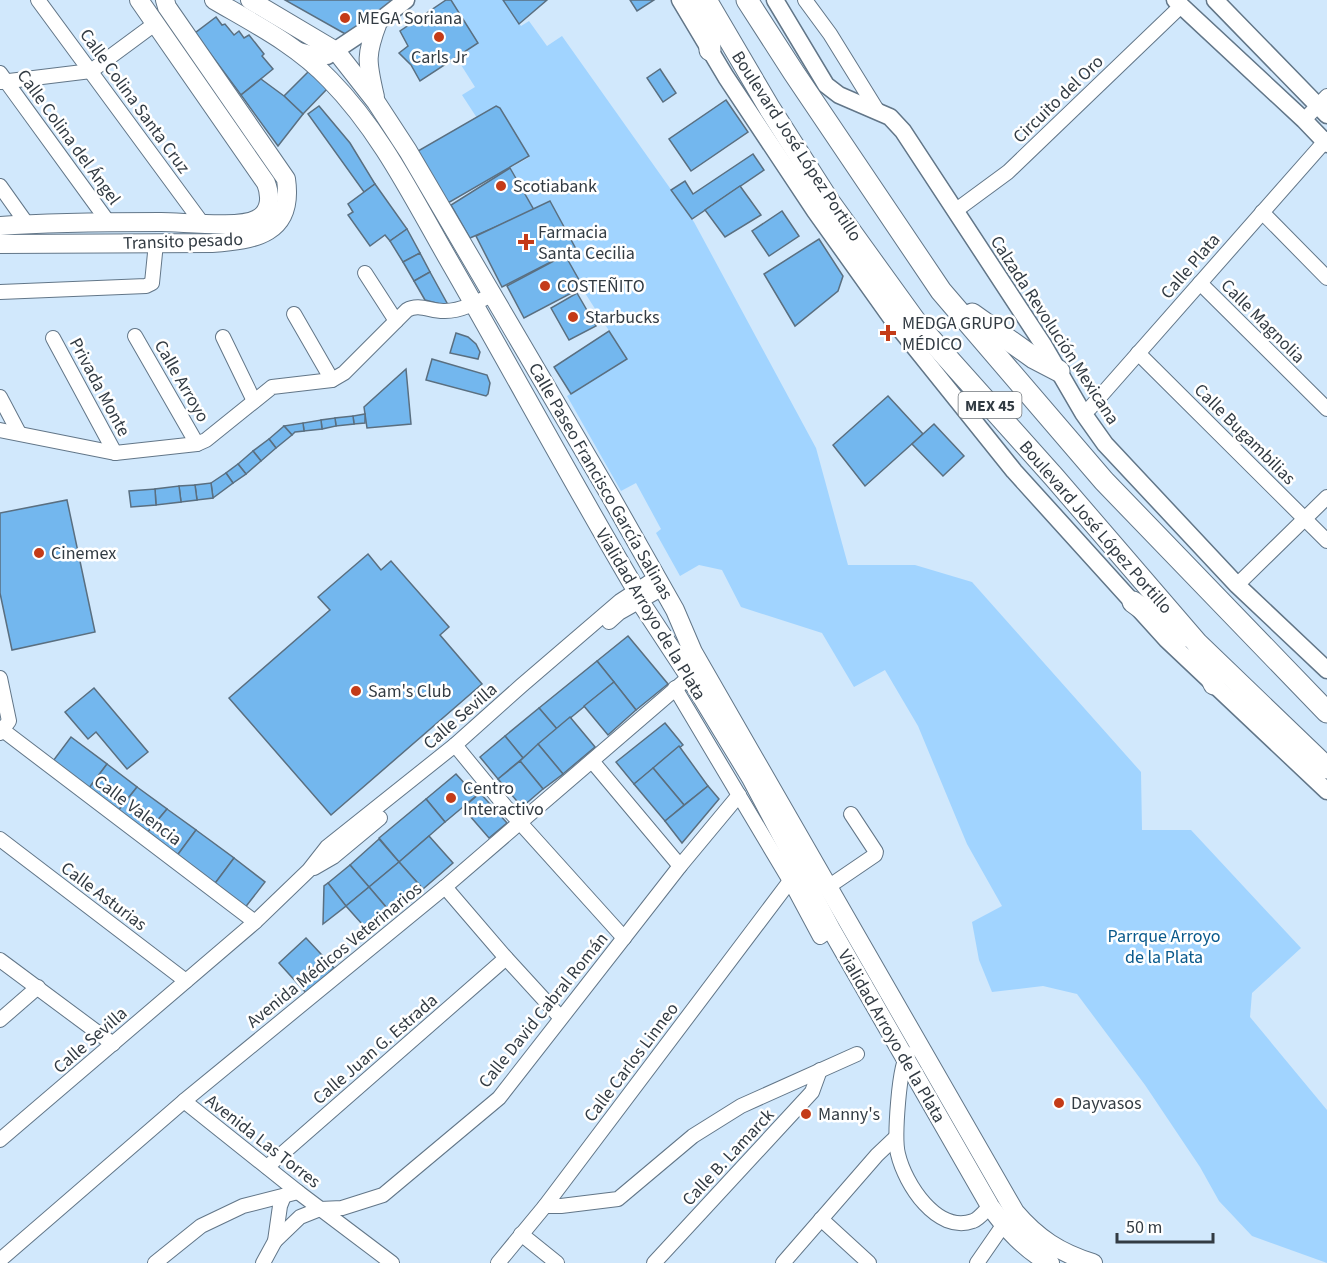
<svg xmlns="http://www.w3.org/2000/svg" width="1327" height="1263" viewBox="0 0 1327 1263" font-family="'Source Sans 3',sans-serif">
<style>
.green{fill:#a1d4ff}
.building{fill:#73b7ee;stroke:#5a6f80;stroke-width:1.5}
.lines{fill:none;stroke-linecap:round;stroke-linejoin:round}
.minor-casing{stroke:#627688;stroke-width:16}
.tertiary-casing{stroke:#627688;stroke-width:19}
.secondary-casing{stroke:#627688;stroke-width:20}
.primary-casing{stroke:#627688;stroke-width:23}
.minor{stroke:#fff;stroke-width:14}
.tertiary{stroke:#fff;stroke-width:16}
.secondary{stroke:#fff;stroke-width:18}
.primary{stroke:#fff;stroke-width:21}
.poi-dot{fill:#c43b18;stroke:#fff;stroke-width:2}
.labels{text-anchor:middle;stroke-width:5;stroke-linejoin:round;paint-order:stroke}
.shield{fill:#fff;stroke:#70767b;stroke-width:1.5}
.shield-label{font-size:16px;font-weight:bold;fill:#323b43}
.poi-label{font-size:18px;fill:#323b43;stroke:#fff;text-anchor:start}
.street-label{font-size:18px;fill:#323b43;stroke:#fff}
.park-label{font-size:18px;fill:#08598c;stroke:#fff}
</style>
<rect width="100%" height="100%" fill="#d1e8fc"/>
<path class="green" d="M 451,0 L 503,0 L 521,26 L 529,21 L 547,46 L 562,36 L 694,222 L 816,448 L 848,565 L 915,565 L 972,582 L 1141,772 L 1142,830 L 1191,830 L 1301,948 L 1252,993 L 1250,1017 L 1327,1110 L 1327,1263 L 1252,1236 L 1219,1201 L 1200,1167 L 1145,1085 L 1077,994 L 1043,986 L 992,992 L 979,960 L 972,922 L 1002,906 L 967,844 L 918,726 L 885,670 L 854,687 L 822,633 L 741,607 L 722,570 L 699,565 L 680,576 L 656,533 L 661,529 L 636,483 L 621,491 L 567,396 L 627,359 L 585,293 L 565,255 L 576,248 L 550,202 L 534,210 L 510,168 L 528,158 L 529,156 L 500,108 L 496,106 L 477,118 L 462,95 L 475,87 L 456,57 Z"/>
<g class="building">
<path d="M 285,0 L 397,0 L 349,36 Z"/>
<path d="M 446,0 L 451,0 L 478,43 L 420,81 L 411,65 L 399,53 L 408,46 L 400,31 Z"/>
<path d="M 503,0 L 547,0 L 519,24 Z"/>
<path d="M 630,0 L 654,0 L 637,11 Z"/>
<path d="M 216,17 L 222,25 L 225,24 L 234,35 L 239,31 L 244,38 L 249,35 L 264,54 L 262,56 L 273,69 L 241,95 L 195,33 Z"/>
<path d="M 660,69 L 676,93 L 663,102 L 647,78 Z"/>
<path d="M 309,71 L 327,89 L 303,114 L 284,96 Z"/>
<path d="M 261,79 L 284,96 L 303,114 L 278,146 L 241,95 Z"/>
<path d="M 726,100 L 748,132 L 691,171 L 669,139 Z"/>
<path d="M 319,106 L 350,143 L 375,184 L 364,192 L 308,114 Z"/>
<path d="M 496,106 L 500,108 L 529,156 L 448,203 L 418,151 Z"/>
<path d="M 753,154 L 764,170 L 692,219 L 671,190 L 685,181 L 693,194 Z"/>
<path d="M 510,168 L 534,210 L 470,238 L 451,205 Z"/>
<path d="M 375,184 L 407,229 L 390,241 L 385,235 L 370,246 L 348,215 L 353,212 L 348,204 Z"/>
<path d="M 740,186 L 761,215 L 725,237 L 705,210 Z"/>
<path d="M 550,201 L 576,249 L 502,287 L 476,236 Z"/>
<path d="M 782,211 L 799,236 L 769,256 L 752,231 Z"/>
<path d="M 407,229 L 420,253 L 403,262 L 390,241 Z"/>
<path d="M 819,239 L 843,276 L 838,291 L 795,326 L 764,274 Z"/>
<path d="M 420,253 L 430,272 L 414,281 L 403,262 Z"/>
<path d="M 565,255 L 583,287 L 524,318 L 507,286 Z"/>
<path d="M 430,272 L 447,303 L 444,305 L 425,300 L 414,281 Z"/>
<path d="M 577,293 L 596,326 L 569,340 L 551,308 Z"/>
<path d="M 609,331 L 627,359 L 571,394 L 554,367 Z"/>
<path d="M 456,333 L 468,337 L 476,344 L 480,352 L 478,359 L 450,353 Z"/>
<path d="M 432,359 L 487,375 L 490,383 L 488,394 L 486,396 L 426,380 Z"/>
<path d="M 406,369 L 411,424 L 367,428 L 364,407 Z"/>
<path d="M 888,396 L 923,434 L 865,486 L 833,445 Z"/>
<path d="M 365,414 L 365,423 L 354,424 L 353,416 Z"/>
<path d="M 353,416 L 354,424 L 336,426 L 335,418 Z"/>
<path d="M 335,418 L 336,426 L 322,429 L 321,420 Z"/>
<path d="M 321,420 L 322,429 L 304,431 L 303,423 Z"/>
<path d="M 303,423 L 304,431 L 295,432 L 292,435 L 284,426 Z"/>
<path d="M 934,424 L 964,456 L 943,476 L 912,444 Z"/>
<path d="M 284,426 L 292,435 L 276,448 L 269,439 Z"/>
<path d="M 269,439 L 276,448 L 261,461 L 253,451 Z"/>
<path d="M 253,451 L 261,461 L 246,474 L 238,464 Z"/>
<path d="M 238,464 L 246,474 L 233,483 L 226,473 Z"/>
<path d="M 226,473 L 233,483 L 213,498 L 211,483 Z"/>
<path d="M 211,483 L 213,498 L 197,500 L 195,485 Z"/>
<path d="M 195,485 L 197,500 L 181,502 L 179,486 Z"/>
<path d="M 179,486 L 181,502 L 156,505 L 155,489 Z"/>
<path d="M 155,489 L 156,505 L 131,507 L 129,491 Z"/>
<path d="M 67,500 L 95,632 L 12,650 L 0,593 L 0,513 Z"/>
<path d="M 368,554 L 381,570 L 391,561 L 449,627 L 440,635 L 482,684 L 331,815 L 229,698 L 330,610 L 318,597 Z"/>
<path d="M 628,636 L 668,684 L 636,710 L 597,661 Z"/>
<path d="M 597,661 L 614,682 L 557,729 L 539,708 Z"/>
<path d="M 614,682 L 636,710 L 608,735 L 584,706 Z"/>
<path d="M 94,688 L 148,752 L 127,769 L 96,732 L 88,739 L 65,712 Z"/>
<path d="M 539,708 L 557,729 L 523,758 L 505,736 Z"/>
<path d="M 570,717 L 595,747 L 563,774 L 538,744 Z"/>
<path d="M 665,723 L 683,745 L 634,784 L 616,762 Z"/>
<path d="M 505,736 L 523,758 L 498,779 L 480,757 Z"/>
<path d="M 71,737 L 107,764 L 89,788 L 53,761 Z"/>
<path d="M 538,744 L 563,774 L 543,789 L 520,761 Z"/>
<path d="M 679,746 L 708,786 L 684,805 L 653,768 Z"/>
<path d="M 520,761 L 543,789 L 522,807 L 498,779 Z"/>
<path d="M 107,764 L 137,787 L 118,811 L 89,788 Z"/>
<path d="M 653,768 L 684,805 L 665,821 L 634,784 Z"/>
<path d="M 456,774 L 476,796 L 445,822 L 426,799 Z"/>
<path d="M 708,786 L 719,799 L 682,843 L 665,821 Z"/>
<path d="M 137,787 L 167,809 L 147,833 L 118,811 Z"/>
<path d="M 480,793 L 507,823 L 489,838 L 463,808 Z"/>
<path d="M 426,799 L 445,822 L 399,862 L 379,838 Z"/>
<path d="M 167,809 L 196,830 L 176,857 L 147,833 Z"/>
<path d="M 196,830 L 234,858 L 213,886 L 176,857 Z"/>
<path d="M 429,836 L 453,863 L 423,889 L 399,862 Z"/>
<path d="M 379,839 L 399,862 L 369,887 L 350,865 Z"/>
<path d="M 234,858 L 265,882 L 244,909 L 213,886 Z"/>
<path d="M 399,862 L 423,889 L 392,914 L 369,887 Z"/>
<path d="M 350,865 L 369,887 L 346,906 L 328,883 Z"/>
<path d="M 328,883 L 346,906 L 323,924 L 324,886 Z"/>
<path d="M 369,887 L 392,914 L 370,933 L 346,906 Z"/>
<path d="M 306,938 L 334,968 L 307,994 L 279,963 Z"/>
</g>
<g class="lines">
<defs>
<g id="minor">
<path d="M 38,0 L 202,223"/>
<path d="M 805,0 L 830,34 L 877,110"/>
<path d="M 0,73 L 109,223"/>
<path d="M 1,82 L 91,71 L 156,23"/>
<path d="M 1304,120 L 1327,96"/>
<path d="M 0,186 L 27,224"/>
<path d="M 955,211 L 1008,172 L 1181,6"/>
<path d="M 1262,212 L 1327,278"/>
<path d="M 365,273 L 396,321"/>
<path d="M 1200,283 L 1327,409"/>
<path d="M 0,292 L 146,286 L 152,283 L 156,243"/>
<path d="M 294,314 L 332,380"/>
<path d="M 135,336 L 197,444"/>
<path d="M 223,337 L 254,401"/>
<path d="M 53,338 L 115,453"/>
<path d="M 1138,353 L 1327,541"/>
<path d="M 0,397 L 19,433"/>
<path d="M 1083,413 L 1090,408 L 1327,139"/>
<path d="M 0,430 L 115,453 L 197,444 L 206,440 L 272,387 L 332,380 L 344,373 L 407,310 C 419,303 432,312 445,311 C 461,311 478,302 491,295"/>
<path d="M 1237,585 L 1327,497"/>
<path d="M 609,622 L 619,613 L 663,588"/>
<path d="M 0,678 L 9,721 L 0,733"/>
<path d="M 675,688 L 790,881 L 820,937 L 831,929"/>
<path d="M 0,728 L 255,922"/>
<path d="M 455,745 L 505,806 L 624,938"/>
<path d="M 592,761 L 680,866"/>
<path d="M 0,839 L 186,981"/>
<path d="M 314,868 L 333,857 L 380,818"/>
<path d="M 445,887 L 506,958 L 560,1017"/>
<path d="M 828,887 L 875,855 L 876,852 L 851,814"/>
<path d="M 0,960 L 113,1044"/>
<path d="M 0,1020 L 38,987"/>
<path d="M 908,1054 C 899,1063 894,1139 898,1154 C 905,1184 937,1234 973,1221 C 979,1219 985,1211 990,1206"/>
<path d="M 184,1101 L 298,1192 L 392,1263"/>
<path d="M 0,1140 L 255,922 L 309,870 L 327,847 L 455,745 L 521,686 L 620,601 L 657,577"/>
<path d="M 267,1167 L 506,958"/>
<path d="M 545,1206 L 561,1206 L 618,1199 L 693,1136 L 741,1106 L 857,1054"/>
<path d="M 821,1219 L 869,1263"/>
<path d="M 521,1234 L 557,1263"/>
<path d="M 275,1241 L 300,1217 L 320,1209 L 342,1208 L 383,1195 L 499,1098 L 680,866 L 739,795"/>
<path d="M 0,1260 L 184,1101 L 445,887 L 695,672"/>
<path d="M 155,1263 L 201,1226 L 243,1206 L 298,1192"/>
<path d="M 263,1263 L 275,1241 L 280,1206 L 284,1196"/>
<path d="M 498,1263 L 545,1206 L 790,881"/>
<path d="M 654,1263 L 812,1092 L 820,1070"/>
<path d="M 783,1263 L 877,1155 L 896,1137"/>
<path d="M 977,1263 L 1004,1224"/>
</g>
<g id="tertiary">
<path d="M 680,0 L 726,77 L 815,211 L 892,319 L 1014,471 L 1166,639 L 1327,791"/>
<path d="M 775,0 L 826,85 L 839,95 L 890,117 L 903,131 L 1044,346 L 1083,413 L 1105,444 L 1237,585 L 1327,670"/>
<path d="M 1175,0 L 1304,120 L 1327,144"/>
<path d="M 1215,0 L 1327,115"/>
<path d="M 299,51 L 318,56 L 327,56 L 378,22 L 406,0"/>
</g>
<g id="secondary">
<path d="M 214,0 C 255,24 297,45 330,80 C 380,131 412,196 447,257 C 511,368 571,480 636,590 L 643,606 L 689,676 L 751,778 L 831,929 L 990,1206 C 1005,1228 1027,1251 1050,1263"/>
<path d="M 250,0 L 336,51 L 376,102 L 408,151 L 611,497 L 675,610 L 693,652 L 1015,1212 C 1037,1238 1060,1253 1093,1263"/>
<path d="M 375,97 C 367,62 365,56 378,22"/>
<path d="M 0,226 C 53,222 107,222 161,222 C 184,222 239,229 257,219 C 271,212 271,196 266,183 L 139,0"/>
<path d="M 0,244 L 212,243 C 255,240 294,234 286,179 L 167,7 L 165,0"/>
</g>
<g id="primary">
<path d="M 706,0 L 770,109 L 830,203 L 918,325 L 1054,477 L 1197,643 L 1327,768"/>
<path d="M 747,0 L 794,73 L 941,291 L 1104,481 L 1327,712"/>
<path d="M 696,6 L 709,36 L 710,50"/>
<path d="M 972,314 L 1034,358 L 1059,371"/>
<path d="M 1133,602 L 1174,632 L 1185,636"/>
<path d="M 1199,649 L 1214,684"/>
</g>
</defs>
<use href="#minor" class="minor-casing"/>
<use href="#tertiary" class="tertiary-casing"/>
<use href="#secondary" class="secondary-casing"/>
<use href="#primary" class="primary-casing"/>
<use href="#minor" class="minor"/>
<use href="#tertiary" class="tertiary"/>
<use href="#secondary" class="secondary"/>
<use href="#primary" class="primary"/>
</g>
<g class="poi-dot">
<circle cx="345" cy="18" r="6"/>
<circle cx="439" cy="37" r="6"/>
<circle cx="501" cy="186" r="6"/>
<path d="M523 233h6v6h6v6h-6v6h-6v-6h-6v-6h6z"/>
<circle cx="545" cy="286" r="6"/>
<circle cx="573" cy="317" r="6"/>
<path d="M885 324h6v6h6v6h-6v6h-6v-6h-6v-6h6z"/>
<circle cx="39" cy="553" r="6"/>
<circle cx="356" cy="691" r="6"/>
<circle cx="451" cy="798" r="6"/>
<circle cx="1059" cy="1103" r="6"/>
<circle cx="806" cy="1114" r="6"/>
</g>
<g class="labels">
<rect class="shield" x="958.5" y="392" width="63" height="26" rx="4.5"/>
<g class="shield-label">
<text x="990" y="411">MEX 45</text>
</g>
<g class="poi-label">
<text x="357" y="24">MEGA Soriana</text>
<text x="439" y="63" text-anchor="middle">Carls Jr</text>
<text x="513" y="192">Scotiabank</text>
<text x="538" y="238">Farmacia<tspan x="538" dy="21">Santa Cecilia</tspan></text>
<text x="557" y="292">COSTEÑITO</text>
<text x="585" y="323">Starbucks</text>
<text x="902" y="329">MEDGA GRUPO<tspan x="902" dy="21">MÉDICO</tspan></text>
<text x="51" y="559">Cinemex</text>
<text x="368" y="697">Sam's Club</text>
<text x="463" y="794">Centro<tspan x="463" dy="21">Interactivo</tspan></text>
<text x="1071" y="1109">Dayvasos</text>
<text x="818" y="1120">Manny's</text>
</g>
<g class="street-label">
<text transform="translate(1058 99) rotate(-44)" y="6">Circuito del Oro</text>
<text transform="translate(135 101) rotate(54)" y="6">Calle Colina Santa Cruz</text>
<text transform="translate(69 137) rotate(54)" y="6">Calle Colina del Ángel</text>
<text transform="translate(797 146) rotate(57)" y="6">Boulevard José López Portillo</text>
<text transform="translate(183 241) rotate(-2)" y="6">Transito pesado</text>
<text transform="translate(1190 266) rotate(-49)" y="6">Calle Plata</text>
<text transform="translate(1263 321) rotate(45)" y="6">Calle Magnolia</text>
<text transform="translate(1055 330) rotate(57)" y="6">Calzada Revolución Mexicana</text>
<text transform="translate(182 381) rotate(60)" y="6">Calle Arroyo</text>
<text transform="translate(100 387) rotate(62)" y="6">Privada Monte</text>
<text transform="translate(1245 434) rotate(45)" y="6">Calle Bugambilias</text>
<text transform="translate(601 481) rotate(60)" y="6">Calle Paseo Francisco García Salinas</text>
<text transform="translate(1096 527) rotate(49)" y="6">Boulevard José López Portillo</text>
<text transform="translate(651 614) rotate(59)" y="6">Vialidad Arroyo de la Plata</text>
<text transform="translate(460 716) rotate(-41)" y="6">Calle Sevilla</text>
<text transform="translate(138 810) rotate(37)" y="6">Calle Valencia</text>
<text transform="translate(104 896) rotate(37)" y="6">Calle Asturias</text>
<text transform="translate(334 955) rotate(-39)" y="6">Avenida Médicos Veterinarios</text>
<text transform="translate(543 1010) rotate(-51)" y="6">Calle David Cabral Román</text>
<text transform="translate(892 1036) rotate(60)" y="6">Vialidad Arroyo de la Plata</text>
<text transform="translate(90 1040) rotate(-41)" y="6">Calle Sevilla</text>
<text transform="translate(375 1049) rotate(-41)" y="6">Calle Juan G. Estrada</text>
<text transform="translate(631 1062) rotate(-53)" y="6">Calle Carlos Linneo</text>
<text transform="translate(263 1141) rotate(38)" y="6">Avenida Las Torres</text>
<text transform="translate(728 1157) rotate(-47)" y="6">Calle B. Lamarck</text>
</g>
<g class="park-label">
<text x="1164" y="942">Parrque Arroyo<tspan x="1164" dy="21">de la Plata</tspan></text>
</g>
</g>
<path d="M1117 1233v9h96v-9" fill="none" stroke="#323b43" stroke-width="3"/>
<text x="1126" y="1233" font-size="18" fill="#323b43" stroke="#ffffff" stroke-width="4.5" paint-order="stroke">50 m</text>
</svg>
